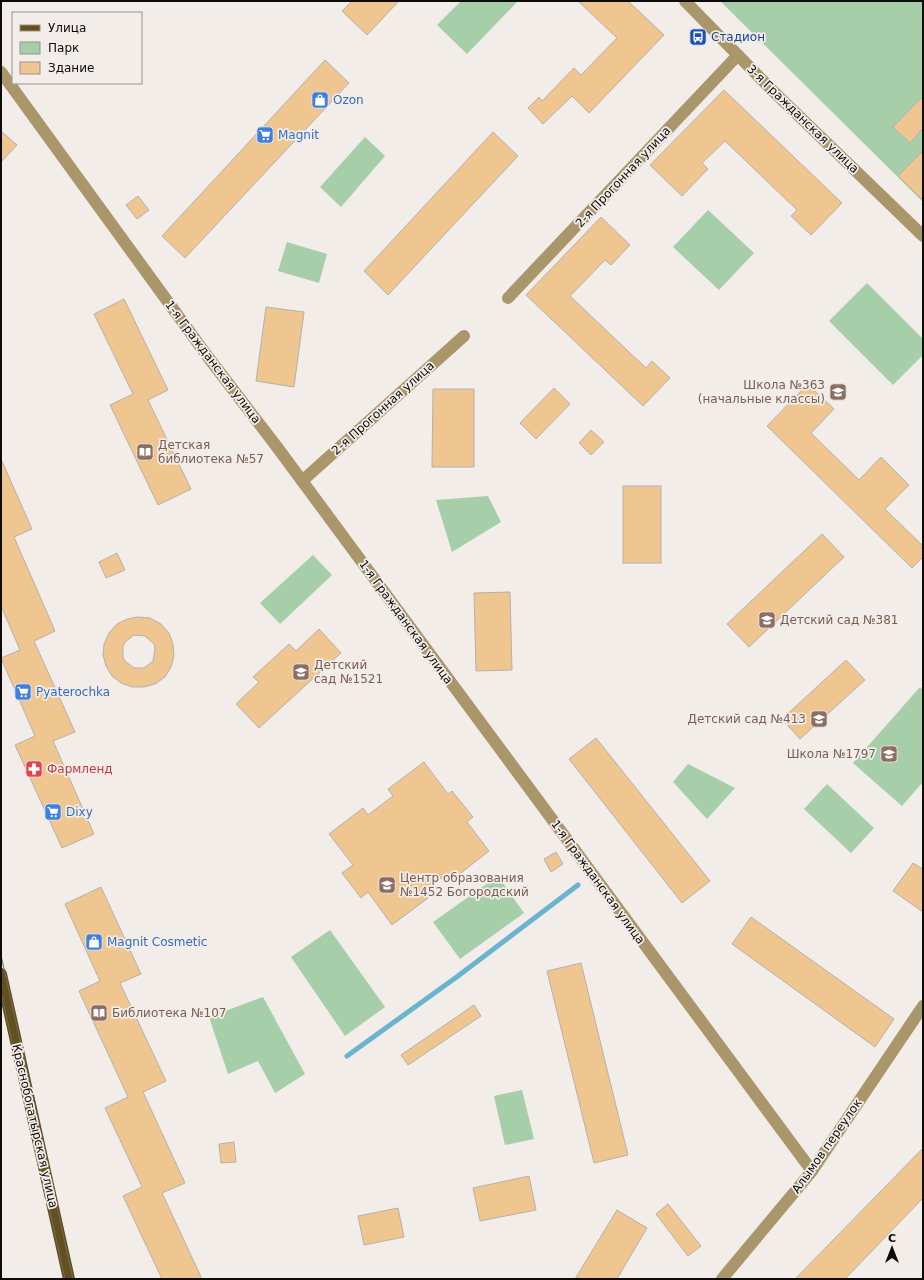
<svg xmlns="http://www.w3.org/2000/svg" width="924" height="1280" viewBox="0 0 924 1280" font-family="'DejaVu Sans',sans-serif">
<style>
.green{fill:#a5cea9}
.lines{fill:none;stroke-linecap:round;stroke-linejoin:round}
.stream{stroke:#6ab4cf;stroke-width:5}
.building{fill:#efc590;stroke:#b5b1ab;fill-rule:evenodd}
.minor{stroke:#a9966a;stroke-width:12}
.major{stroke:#64501d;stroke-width:12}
.tram{stroke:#6e6b68;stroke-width:1}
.labels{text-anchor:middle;stroke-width:3.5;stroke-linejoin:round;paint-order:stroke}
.transit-label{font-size:12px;fill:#164399;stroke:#f2ede8;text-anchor:start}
.shop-label{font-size:12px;fill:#366cbe;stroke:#f2ede8;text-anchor:start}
.street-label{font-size:12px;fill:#0d0c0a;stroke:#f2ede8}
.education-label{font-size:12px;fill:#785e54;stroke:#f2ede8;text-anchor:start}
.health-label{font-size:12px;fill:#be3a42;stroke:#f2ede8;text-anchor:start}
</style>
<rect width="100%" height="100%" fill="#f2ede8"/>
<g class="green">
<path d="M 461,1 L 518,1 L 467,54 L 437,25 Z"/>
<path d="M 720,1 L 923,1 L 923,202 Z"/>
<path d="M 365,137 L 385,156 L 341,207 L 320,187 Z"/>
<path d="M 708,210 L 754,253 L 719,290 L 673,247 Z"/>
<path d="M 287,242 L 327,254 L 319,283 L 278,271 Z"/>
<path d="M 867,283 L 923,339 L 923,355 L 893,385 L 829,321 Z"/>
<path d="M 488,496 L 501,522 L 452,552 L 436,500 Z"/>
<path d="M 313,555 L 332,575 L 280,624 L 260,603 Z"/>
<path d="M 920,687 L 923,690 L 923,782 L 902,806 L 853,763 Z"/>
<path d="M 688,764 L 735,788 L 707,819 L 673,782 Z"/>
<path d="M 827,784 L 874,828 L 851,853 L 804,809 Z"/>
<path d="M 498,876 L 524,913 L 460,959 L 433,922 Z"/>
<path d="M 330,930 L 385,1007 L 345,1036 L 291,957 Z"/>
<path d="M 263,997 L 305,1074 L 275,1093 L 258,1061 L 228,1074 L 209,1017 Z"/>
<path d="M 522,1090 L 534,1139 L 505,1145 L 494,1096 Z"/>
</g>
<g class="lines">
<path class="stream" d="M 347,1056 L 458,976 L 578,885"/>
</g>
<g class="building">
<path d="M 352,1 L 399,1 L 367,35 L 342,11 Z"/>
<path d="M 578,1 L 628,1 L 664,35 L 589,113 L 572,96 L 543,124 L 528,108 L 539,97 L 542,101 L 574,68 L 581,75 L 617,38 Z"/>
<path d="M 325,60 L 349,83 L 185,258 L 162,236 Z"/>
<path d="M 724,90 L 842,203 L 811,235 L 791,216 L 797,210 L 725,141 L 702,163 L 708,169 L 682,196 L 650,165 Z"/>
<path d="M 923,96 L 923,128 L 910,143 L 893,127 Z"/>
<path d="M 1,131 L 17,145 L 1,162 Z"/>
<path d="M 493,132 L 518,156 L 388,295 L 364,271 Z"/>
<path d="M 923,151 L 923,200 L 898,176 Z"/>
<path d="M 138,196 L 149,210 L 137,219 L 126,205 Z"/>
<path d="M 601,217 L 630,245 L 611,265 L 605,260 L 570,296 L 646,368 L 652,361 L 670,378 L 643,406 L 526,295 Z"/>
<path d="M 124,299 L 168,390 L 148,400 L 191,489 L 158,505 L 110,405 L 133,394 L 94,314 Z"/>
<path d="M 266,307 L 304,312 L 294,387 L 256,381 Z"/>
<path d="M 808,384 L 834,409 L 811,433 L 859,480 L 881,457 L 909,485 L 885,509 L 923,546 L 923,557 L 912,568 L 767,426 Z"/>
<path d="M 554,388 L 570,404 L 536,439 L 520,423 Z"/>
<path d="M 433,389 L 474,389 L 474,467 L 432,467 Z"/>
<path d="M 591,430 L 604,442 L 591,455 L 579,443 Z"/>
<path d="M 1,459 L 32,529 L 14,537 L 55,631 L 34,641 L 75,732 L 53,741 L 94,834 L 62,848 L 15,745 L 35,736 L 1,658 L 20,650 L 1,606 Z"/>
<rect x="623" y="486" width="38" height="77"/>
<path d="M 822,534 L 844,557 L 749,647 L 727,624 Z"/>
<path d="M 117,553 L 125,570 L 106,578 L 99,562 Z"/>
<path d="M 510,592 L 512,670 L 476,671 L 474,593 Z"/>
<path d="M 138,617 L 150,618 L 161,624 L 169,633 L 173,644 L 174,656 L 171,667 L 165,677 L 155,684 L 144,687 L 132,687 L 121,683 L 112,676 L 106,666 L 103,655 L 104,644 L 109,633 L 117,624 L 127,619 ZM 134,635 L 145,636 L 154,644 L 155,649 L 153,661 L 144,668 L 134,668 L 125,661 L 123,657 L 123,646 L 125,642 Z"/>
<path d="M 319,629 L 341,653 L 259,728 L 236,704 L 259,682 L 253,677 L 289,644 L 296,651 Z"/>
<path d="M 846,660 L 865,680 L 800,739 L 782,719 Z"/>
<path d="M 596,738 L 710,881 L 682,903 L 569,759 Z"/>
<path d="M 424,762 L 448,794 L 452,791 L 473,817 L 467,822 L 489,851 L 452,880 L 447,874 L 423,892 L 428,898 L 392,925 L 368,892 L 361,898 L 342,873 L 353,865 L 329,834 L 363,808 L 368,815 L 393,796 L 388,789 Z"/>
<path d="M 556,852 L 563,864 L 551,872 L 544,859 Z"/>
<path d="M 913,863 L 923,869 L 923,912 L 893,891 Z"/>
<path d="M 101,887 L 141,974 L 120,983 L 166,1081 L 143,1092 L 185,1183 L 162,1193 L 202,1279 L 162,1279 L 123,1196 L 142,1187 L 105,1108 L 128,1097 L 79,991 L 100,981 L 65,904 Z"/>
<path d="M 751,917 L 894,1019 L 875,1047 L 732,944 Z"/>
<path d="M 581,963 L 628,1155 L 594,1163 L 547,971 Z"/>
<path d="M 474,1005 L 481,1016 L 408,1065 L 401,1055 Z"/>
<path d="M 234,1142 L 236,1162 L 221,1163 L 219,1144 Z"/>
<path d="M 923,1148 L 923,1198 L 845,1279 L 795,1279 Z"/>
<path d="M 529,1176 L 536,1210 L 480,1221 L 473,1188 Z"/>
<path d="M 668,1204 L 701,1246 L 688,1256 L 656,1214 Z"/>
<path d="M 398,1208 L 404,1237 L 364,1245 L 358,1216 Z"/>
<path d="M 617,1210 L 647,1228 L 617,1279 L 575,1279 Z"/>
</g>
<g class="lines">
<g class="minor">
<path d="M 685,1 L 773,91 L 923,236"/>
<path d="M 1,72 L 208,357 L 277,447 L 812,1171"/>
<path d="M 508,298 L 738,55"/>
<path d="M 302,481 L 464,336"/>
<path d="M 722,1279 L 812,1171 L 923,1006"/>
</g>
<path class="major" d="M 1,974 L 69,1279"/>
<g class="tram">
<path d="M 1,955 L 73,1279"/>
<path d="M 1,992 L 65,1279"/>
</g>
</g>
<defs>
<symbol id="bus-square" viewBox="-11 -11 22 22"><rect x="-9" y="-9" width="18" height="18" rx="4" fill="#1a4fb4" stroke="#f2ede8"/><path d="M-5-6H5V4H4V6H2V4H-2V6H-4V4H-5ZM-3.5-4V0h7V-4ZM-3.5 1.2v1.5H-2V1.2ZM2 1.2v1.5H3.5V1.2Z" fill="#fff"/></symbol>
<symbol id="shop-square" viewBox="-11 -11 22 22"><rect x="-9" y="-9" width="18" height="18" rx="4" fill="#3f7fe0" stroke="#f2ede8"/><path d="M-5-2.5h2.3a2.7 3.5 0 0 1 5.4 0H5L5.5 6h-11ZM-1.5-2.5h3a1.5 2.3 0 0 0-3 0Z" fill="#fff"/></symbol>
<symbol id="supermarket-square" viewBox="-11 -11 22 22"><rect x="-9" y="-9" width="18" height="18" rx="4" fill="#3f7fe0" stroke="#f2ede8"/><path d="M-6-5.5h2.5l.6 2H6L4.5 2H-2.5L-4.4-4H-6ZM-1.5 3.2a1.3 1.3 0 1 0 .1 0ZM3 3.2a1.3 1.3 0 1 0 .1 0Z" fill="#fff"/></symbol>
<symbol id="school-square" viewBox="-11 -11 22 22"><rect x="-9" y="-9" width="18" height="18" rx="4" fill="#8d6e63" stroke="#f2ede8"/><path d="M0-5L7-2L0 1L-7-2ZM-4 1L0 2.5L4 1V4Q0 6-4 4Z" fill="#fff"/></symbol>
<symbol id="library-square" viewBox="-11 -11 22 22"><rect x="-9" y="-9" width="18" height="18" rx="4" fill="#8d6e63" stroke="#f2ede8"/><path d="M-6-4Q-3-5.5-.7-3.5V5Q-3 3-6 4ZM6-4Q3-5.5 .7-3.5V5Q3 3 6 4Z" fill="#fff"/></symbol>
<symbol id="pharmacy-square" viewBox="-11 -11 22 22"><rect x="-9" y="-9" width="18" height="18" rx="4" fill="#e0444e" stroke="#f2ede8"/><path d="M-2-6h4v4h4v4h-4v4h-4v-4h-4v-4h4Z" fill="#fff"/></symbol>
</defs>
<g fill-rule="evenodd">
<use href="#bus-square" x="688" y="27" width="20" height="20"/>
<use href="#shop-square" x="310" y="90" width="20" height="20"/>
<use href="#supermarket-square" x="255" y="125" width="20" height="20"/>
<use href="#school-square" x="828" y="382" width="20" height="20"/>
<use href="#library-square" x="135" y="442" width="20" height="20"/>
<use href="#school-square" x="757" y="610" width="20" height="20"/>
<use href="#school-square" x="291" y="662" width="20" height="20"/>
<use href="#supermarket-square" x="13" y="682" width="20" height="20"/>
<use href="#school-square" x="809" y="709" width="20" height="20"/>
<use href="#school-square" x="879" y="744" width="20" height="20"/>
<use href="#pharmacy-square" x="24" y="759" width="20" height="20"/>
<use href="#supermarket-square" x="43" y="802" width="20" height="20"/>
<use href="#school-square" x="377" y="875" width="20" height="20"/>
<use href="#shop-square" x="84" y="932" width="20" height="20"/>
<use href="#library-square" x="89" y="1003" width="20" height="20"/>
</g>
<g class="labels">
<g class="transit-label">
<text x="711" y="41">Стадион</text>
</g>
<g class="shop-label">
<text x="333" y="104">Ozon</text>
<text x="278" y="139">Magnit</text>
<text x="36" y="696">Pyaterochka</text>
<text x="66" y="816">Dixy</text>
<text x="107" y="946">Magnit Cosmetic</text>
</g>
<g class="street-label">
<text transform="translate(803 119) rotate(44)" y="4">3-я Гражданская улица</text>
<text transform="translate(623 177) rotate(-47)" y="4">2-я Прогонная улица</text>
<text transform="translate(213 362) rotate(53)" y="4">1-я Гражданская улица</text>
<text transform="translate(383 408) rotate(-42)" y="4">2-я Прогонная улица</text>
<text transform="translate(406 622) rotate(54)" y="4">1-я Гражданская улица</text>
<text transform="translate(598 882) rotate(54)" y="4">1-я Гражданская улица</text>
<text transform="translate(35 1126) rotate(77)" y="4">Краснобогатырская улица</text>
<text transform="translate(827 1146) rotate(-55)" y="4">Алымов переулок</text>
</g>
<g class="education-label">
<text x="825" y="389" text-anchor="end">Школа №363<tspan x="825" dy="14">(начальные классы)</tspan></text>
<text x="158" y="449">Детская<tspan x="158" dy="14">библиотека №57</tspan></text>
<text x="780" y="624">Детский сад №381</text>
<text x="314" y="669">Детский<tspan x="314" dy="14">сад №1521</tspan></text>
<text x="806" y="723" text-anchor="end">Детский сад №413</text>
<text x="876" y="758" text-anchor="end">Школа №1797</text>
<text x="400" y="882">Центр образования<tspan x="400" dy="14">№1452 Богородский</tspan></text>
<text x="112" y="1017">Библиотека №107</text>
</g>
<g class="health-label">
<text x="47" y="773">Фармленд</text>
</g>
</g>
<rect width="924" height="1280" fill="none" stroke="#0d0c0a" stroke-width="4"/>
<rect x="12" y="12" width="130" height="72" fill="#f2ede8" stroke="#96938f"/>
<rect x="20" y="25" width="20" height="6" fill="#64501d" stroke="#96938f"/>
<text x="48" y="32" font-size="12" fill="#0d0c0a">Улица</text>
<rect x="20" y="42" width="20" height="12" fill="#a5cea9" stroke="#96938f"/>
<text x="48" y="52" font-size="12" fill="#0d0c0a">Парк</text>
<rect x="20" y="62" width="20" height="12" fill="#efc590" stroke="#96938f"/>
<text x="48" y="72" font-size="12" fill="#0d0c0a">Здание</text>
<g transform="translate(892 1248)" stroke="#f2ede8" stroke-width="3" paint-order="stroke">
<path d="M0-3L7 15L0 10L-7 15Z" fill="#0d0c0a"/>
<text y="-6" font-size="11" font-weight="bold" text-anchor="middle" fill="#0d0c0a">С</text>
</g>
</svg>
